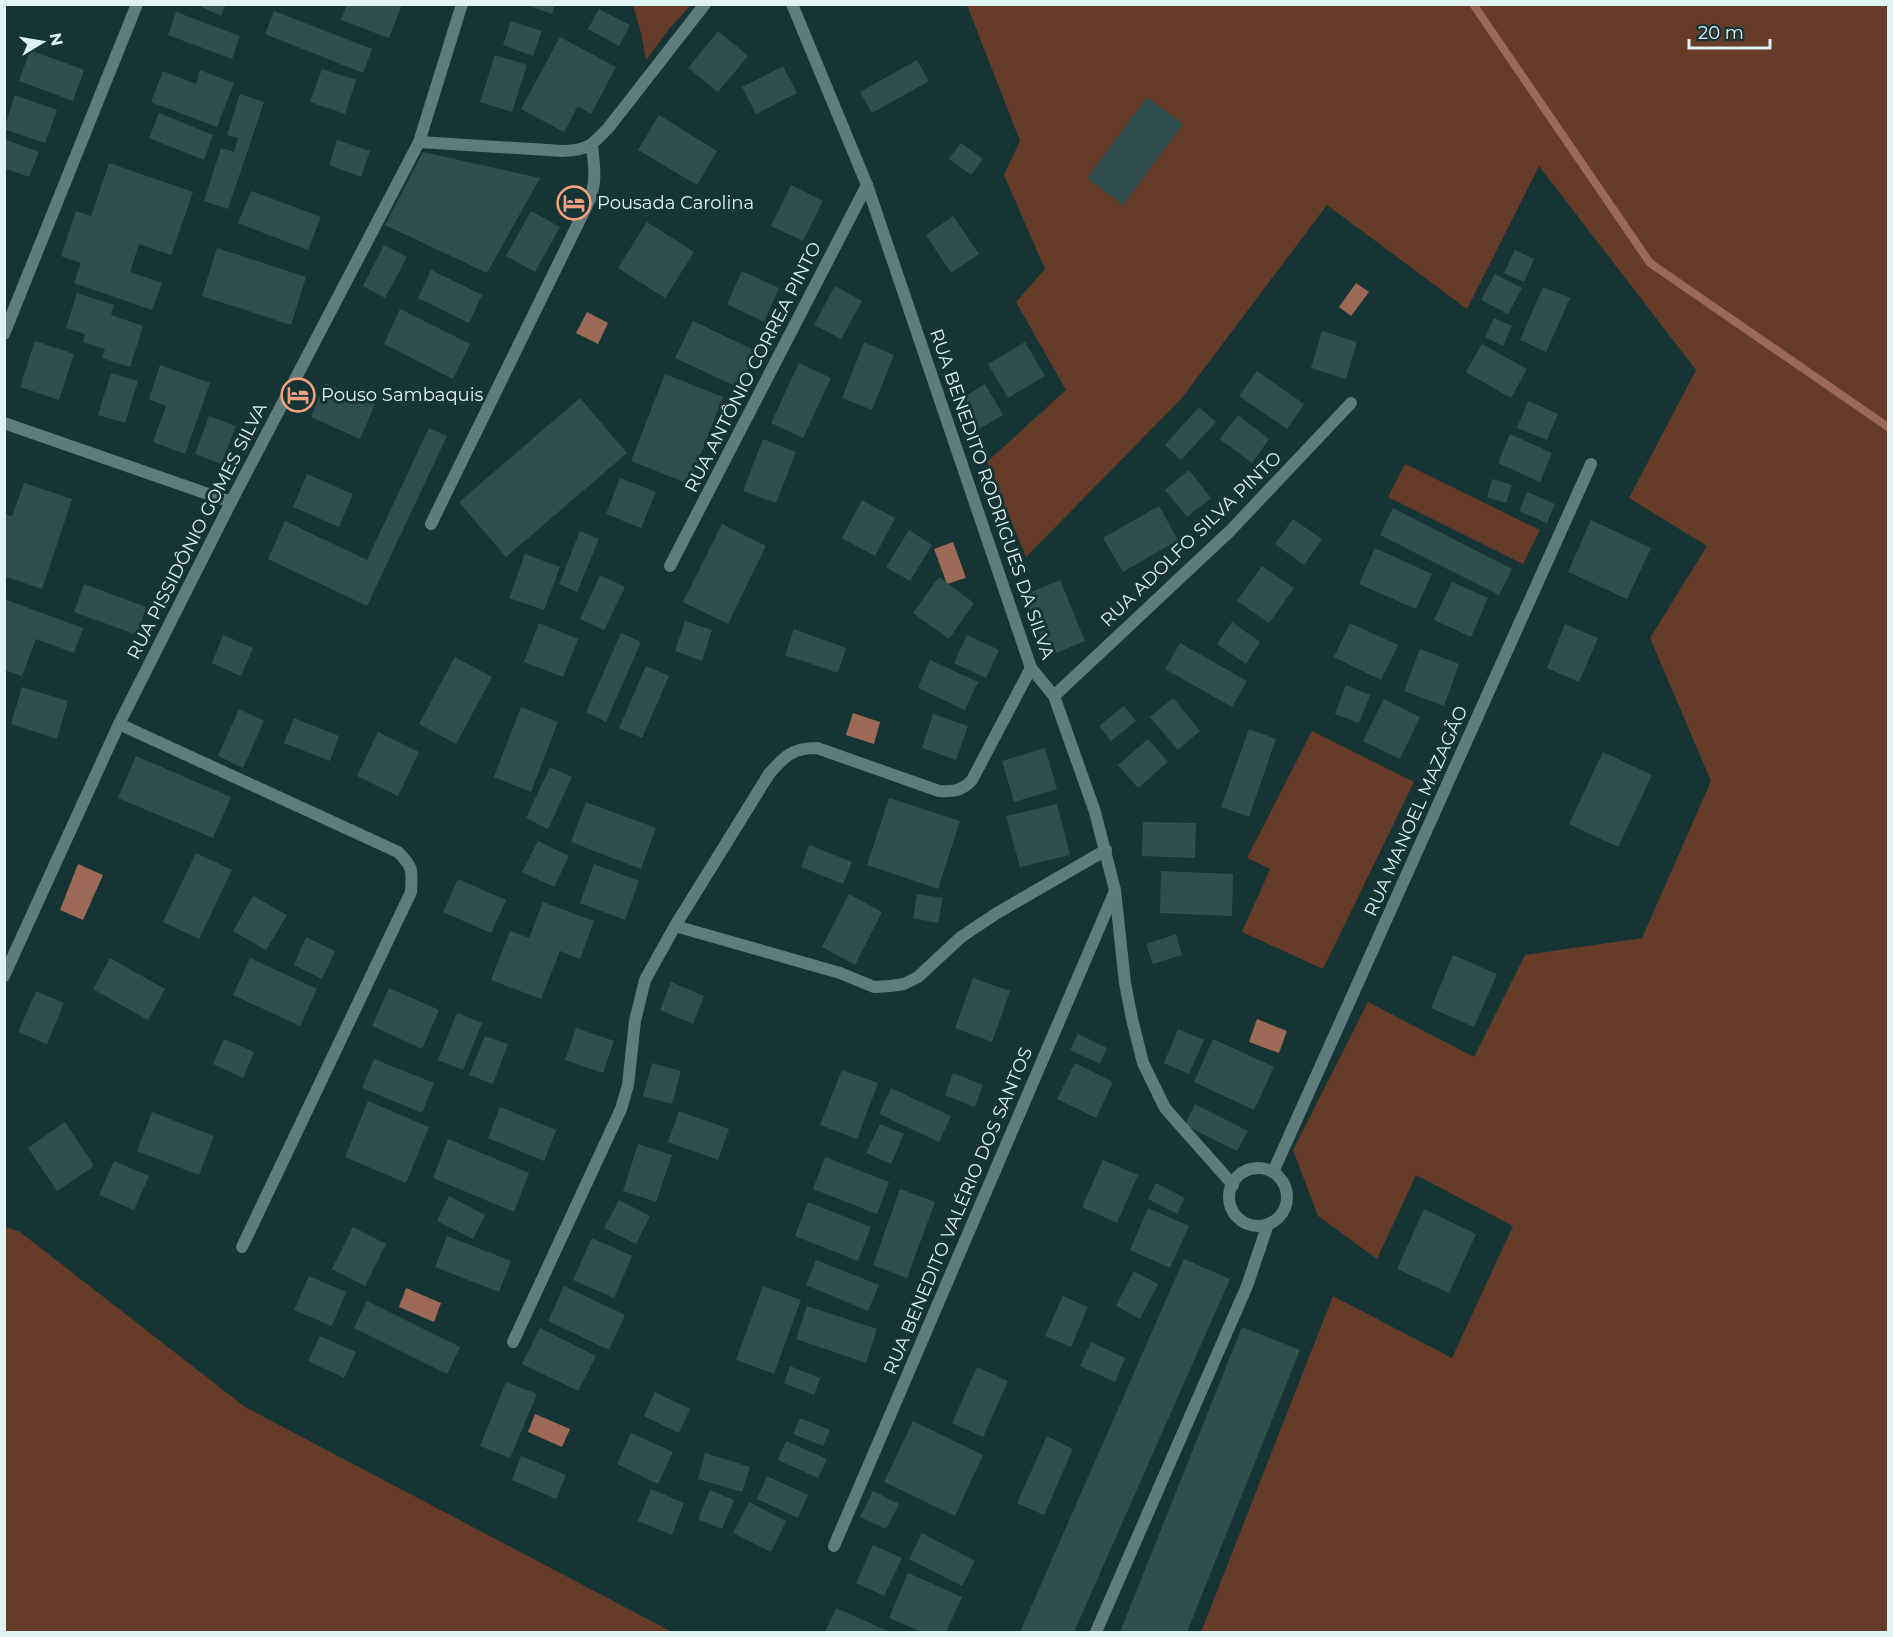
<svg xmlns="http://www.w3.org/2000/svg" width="1893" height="1637" viewBox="0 0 1893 1637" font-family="Montserrat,sans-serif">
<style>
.green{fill:#653b2a}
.water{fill:#9c6956}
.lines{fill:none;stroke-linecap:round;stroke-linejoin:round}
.stream{stroke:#9c6956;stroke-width:8}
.building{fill:#304e4e}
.minor{stroke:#5f7b7b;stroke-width:12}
.labels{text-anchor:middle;stroke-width:6;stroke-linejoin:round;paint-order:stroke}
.poi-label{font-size:18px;fill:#e1f2f2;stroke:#173434;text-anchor:start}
.street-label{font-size:18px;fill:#e1f2f2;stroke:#173434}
</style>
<rect width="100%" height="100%" fill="#173434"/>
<g class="green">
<path d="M 633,5 L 633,4 L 691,5 L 669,29 L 646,60 L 641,33 Z"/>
<path d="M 967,5 L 1888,5 L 1888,1632 L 1201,1632 L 1333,1296 L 1452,1358 L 1513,1226 L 1416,1175 L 1377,1259 L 1318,1216 L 1293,1150 L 1368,1002 L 1474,1057 L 1525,955 L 1642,938 L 1711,781 L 1650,638 L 1707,546 L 1629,498 L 1696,370 L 1539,166 L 1467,309 L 1327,205 L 1181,399 L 1026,557 L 987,462 L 1066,390 L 1016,302 L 1045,269 L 1004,175 L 1020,141 Z"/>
<path d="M 1405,464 L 1540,530 L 1523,564 L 1388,497 Z"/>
<path d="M 1312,731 L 1414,782 L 1323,969 L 1242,932 L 1270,869 L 1247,858 Z"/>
<path d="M 5,1227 L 20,1232 L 245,1407 L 672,1632 L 5,1632 Z"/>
</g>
<g class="water">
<path d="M 1356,283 L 1369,292 L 1351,316 L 1339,307 Z"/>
<path d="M 587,312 L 608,323 L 598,344 L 576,333 Z"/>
<path d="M 953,542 L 966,578 L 947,584 L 934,549 Z"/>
<path d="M 853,713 L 880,722 L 874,744 L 846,735 Z"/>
<path d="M 78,864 L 103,875 L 83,920 L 60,910 Z"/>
<path d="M 1257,1019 L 1287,1031 L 1279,1053 L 1249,1042 Z"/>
<path d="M 406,1288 L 441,1303 L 434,1322 L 399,1307 Z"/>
<path d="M 535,1414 L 570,1429 L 562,1447 L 528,1432 Z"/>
</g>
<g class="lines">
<path class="stream" d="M 1473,4 L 1650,263 L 1888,427"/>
</g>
<g class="building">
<path d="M 196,4 L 226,4 L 221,16 Z"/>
<path d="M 347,4 L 402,4 L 389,38 L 341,20 Z"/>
<path d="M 524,4 L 555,4 L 552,14 Z"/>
<path d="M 599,9 L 630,25 L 619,46 L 588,29 Z"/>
<path d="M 274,11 L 372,49 L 363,73 L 265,34 Z"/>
<path d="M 176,12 L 240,36 L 232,59 L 168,35 Z"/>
<path d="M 511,21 L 542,31 L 533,56 L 503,45 Z"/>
<path d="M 718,31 L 748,56 L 718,92 L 688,68 Z"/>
<path d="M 560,37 L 616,67 L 591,114 L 578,106 L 564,132 L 521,109 Z"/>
<path d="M 30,50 L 84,70 L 73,101 L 19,81 Z"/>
<path d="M 495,55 L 527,65 L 512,112 L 480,102 Z"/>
<path d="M 917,60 L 929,81 L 872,113 L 860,92 Z"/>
<path d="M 783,66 L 797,93 L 756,114 L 742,87 Z"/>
<path d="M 322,69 L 356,80 L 345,114 L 310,102 Z"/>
<path d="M 200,70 L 234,83 L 217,127 L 151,102 L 163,71 L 196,84 Z"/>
<path d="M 240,94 L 264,102 L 228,209 L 204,201 L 221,148 L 234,152 L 238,138 L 227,135 Z"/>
<path d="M 15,95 L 57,110 L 45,143 L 4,129 Z"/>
<path d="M 1147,97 L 1183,124 L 1123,205 L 1087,178 Z"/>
<path d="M 159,113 L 213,135 L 204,160 L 149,138 Z"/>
<path d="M 659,115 L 717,151 L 697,185 L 638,150 Z"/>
<path d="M 4,139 L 39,152 L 29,177 L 4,168 Z"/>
<path d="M 337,140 L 370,151 L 361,177 L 329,165 Z"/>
<path d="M 961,143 L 983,159 L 971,175 L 949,159 Z"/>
<path d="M 423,152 L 540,178 L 487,273 L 385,225 Z"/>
<path d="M 109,163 L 193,192 L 171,255 L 139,244 L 130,272 L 162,283 L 152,310 L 74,283 L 81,263 L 61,256 L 76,211 L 91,216 Z"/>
<path d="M 791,185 L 823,201 L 803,241 L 771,226 Z"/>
<path d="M 251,191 L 321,217 L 308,250 L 238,223 Z"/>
<path d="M 531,211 L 560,227 L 535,272 L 506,256 Z"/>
<path d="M 953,216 L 979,254 L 951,273 L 926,235 Z"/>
<path d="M 647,222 L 694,252 L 665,298 L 618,268 Z"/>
<path d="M 384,245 L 407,257 L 385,298 L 363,286 Z"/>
<path d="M 217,248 L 306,277 L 291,325 L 202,296 Z"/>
<path d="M 1515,250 L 1534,259 L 1524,282 L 1504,273 Z"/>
<path d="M 431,270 L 482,295 L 469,323 L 418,298 Z"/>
<path d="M 742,271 L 779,288 L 764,322 L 727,304 Z"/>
<path d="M 1495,274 L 1522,288 L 1508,314 L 1481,300 Z"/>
<path d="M 835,286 L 862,301 L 841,339 L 814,325 Z"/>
<path d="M 1543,287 L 1570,298 L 1546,352 L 1520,340 Z"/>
<path d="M 77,293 L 114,305 L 111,315 L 143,326 L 130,367 L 102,358 L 105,349 L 83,342 L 85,334 L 66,328 Z"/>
<path d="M 400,309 L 470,344 L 453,379 L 384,344 Z"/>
<path d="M 1494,318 L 1512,326 L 1503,346 L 1485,337 Z"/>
<path d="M 693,321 L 756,351 L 739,388 L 675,358 Z"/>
<path d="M 1322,331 L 1357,342 L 1346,379 L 1311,368 Z"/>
<path d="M 35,341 L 74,354 L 59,400 L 20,387 Z"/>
<path d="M 864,342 L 894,355 L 872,410 L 842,398 Z"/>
<path d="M 1025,342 L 1045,376 L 1008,398 L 988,364 Z"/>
<path d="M 1482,344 L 1527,369 L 1511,398 L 1466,372 Z"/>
<path d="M 799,363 L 831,378 L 803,438 L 771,423 Z"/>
<path d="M 160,365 L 210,383 L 185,454 L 153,442 L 166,406 L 149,399 Z"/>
<path d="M 1257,371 L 1304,404 L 1287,429 L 1239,396 Z"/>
<path d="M 111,373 L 138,381 L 125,423 L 98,415 Z"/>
<path d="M 665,374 L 723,397 L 689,484 L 631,461 Z"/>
<path d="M 325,383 L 375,404 L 360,439 L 311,417 Z"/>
<path d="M 985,384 L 1003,415 L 979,429 L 961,399 Z"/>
<path d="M 580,398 L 627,453 L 506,557 L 459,502 Z"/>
<path d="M 1528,401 L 1558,414 L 1547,440 L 1517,428 Z"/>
<path d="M 1199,407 L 1216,422 L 1181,460 L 1165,445 Z"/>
<path d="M 1238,415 L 1269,439 L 1252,463 L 1220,439 Z"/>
<path d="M 209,416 L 236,426 L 221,464 L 195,454 Z"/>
<path d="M 429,428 L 447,436 L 367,606 L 268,559 L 285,521 L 367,560 Z"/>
<path d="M 1510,434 L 1552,453 L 1540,482 L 1498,463 Z"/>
<path d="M 763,439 L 796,452 L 776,503 L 743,491 Z"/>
<path d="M 1189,470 L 1211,498 L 1187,517 L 1165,490 Z"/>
<path d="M 307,474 L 353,494 L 339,527 L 293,507 Z"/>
<path d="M 620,478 L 656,492 L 641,528 L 606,514 Z"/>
<path d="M 1492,479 L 1512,485 L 1506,503 L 1487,497 Z"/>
<path d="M 24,483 L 72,499 L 42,589 L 4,576 L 4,514 L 12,516 Z"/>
<path d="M 1527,492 L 1555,504 L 1547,523 L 1519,511 Z"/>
<path d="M 862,500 L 895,518 L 875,556 L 842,538 Z"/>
<path d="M 1159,506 L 1178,540 L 1123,572 L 1103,538 Z"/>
<path d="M 1393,508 L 1512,569 L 1499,595 L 1380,535 Z"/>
<path d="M 1293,519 L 1322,539 L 1304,565 L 1275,544 Z"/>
<path d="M 1591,520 L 1651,548 L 1627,599 L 1568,572 Z"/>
<path d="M 722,524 L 766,546 L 728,624 L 683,602 Z"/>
<path d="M 909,530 L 932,545 L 910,581 L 886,567 Z"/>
<path d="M 580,531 L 599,539 L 577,592 L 559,584 Z"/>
<path d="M 1375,548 L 1432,574 L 1416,609 L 1359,584 Z"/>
<path d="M 525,554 L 560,567 L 544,610 L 509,598 Z"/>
<path d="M 1262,566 L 1294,588 L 1269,623 L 1237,601 Z"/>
<path d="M 600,575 L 625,587 L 604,630 L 580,619 Z"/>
<path d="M 939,577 L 974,603 L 949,639 L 913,613 Z"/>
<path d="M 1060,580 L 1085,641 L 1049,656 L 1024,595 Z"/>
<path d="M 1452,582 L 1488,598 L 1471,637 L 1434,620 Z"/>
<path d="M 84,584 L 146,607 L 137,635 L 74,612 Z"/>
<path d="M 4,599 L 83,628 L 74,653 L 36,639 L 22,676 L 4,670 Z"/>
<path d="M 685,621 L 712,630 L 702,661 L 675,651 Z"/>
<path d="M 1232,622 L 1260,642 L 1246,664 L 1217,644 Z"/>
<path d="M 539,623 L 578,639 L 563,677 L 524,662 Z"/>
<path d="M 1350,623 L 1398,645 L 1381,680 L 1334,657 Z"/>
<path d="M 1565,624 L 1598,638 L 1579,682 L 1547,668 Z"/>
<path d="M 794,629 L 846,648 L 838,673 L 785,655 Z"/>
<path d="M 621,633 L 641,642 L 606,722 L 586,712 Z"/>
<path d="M 223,635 L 253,648 L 241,676 L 212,663 Z"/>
<path d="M 967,635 L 999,650 L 986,678 L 954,663 Z"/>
<path d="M 1180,643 L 1247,681 L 1232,707 L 1165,669 Z"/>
<path d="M 1420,649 L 1459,664 L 1444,706 L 1404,691 Z"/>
<path d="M 455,657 L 492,677 L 456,744 L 419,724 Z"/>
<path d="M 930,660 L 978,682 L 965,710 L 918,688 Z"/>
<path d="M 646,666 L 669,676 L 642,738 L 619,728 Z"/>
<path d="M 1346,685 L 1370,695 L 1359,723 L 1335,714 Z"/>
<path d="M 22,687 L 68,701 L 57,739 L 11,724 Z"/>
<path d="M 1173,698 L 1200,731 L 1178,750 L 1150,717 Z"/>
<path d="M 1384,699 L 1420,717 L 1400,759 L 1363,741 Z"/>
<path d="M 1124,706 L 1136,721 L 1111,741 L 1099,726 Z"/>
<path d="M 521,707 L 558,722 L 531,792 L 494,777 Z"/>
<path d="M 239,709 L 264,721 L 243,768 L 218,756 Z"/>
<path d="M 933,714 L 968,726 L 956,760 L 922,748 Z"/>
<path d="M 294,718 L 339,736 L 330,761 L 284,743 Z"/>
<path d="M 1249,729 L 1276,739 L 1249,817 L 1221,807 Z"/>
<path d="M 378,732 L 419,752 L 398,796 L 357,776 Z"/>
<path d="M 1148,739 L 1168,762 L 1138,788 L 1118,765 Z"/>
<path d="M 1045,748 L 1057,789 L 1014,802 L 1002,761 Z"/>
<path d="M 1603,752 L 1652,775 L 1618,847 L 1569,824 Z"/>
<path d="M 136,756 L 231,797 L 213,838 L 118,798 Z"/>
<path d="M 550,767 L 572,777 L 548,829 L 526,818 Z"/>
<path d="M 889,798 L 960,821 L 938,889 L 867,865 Z"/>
<path d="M 586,802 L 656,828 L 641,869 L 571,842 Z"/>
<path d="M 1057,804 L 1070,855 L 1020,867 L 1006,816 Z"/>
<path d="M 1143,822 L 1196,823 L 1195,858 L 1142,856 Z"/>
<path d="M 538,841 L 569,856 L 554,887 L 522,872 Z"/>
<path d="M 809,845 L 852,862 L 843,884 L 801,867 Z"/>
<path d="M 196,853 L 232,870 L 199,939 L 163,922 Z"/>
<path d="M 594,864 L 639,881 L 625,920 L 580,903 Z"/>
<path d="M 1161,871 L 1233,874 L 1232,916 L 1160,913 Z"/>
<path d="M 458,879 L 506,900 L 491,933 L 443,912 Z"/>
<path d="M 849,894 L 882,912 L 855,965 L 822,947 Z"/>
<path d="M 917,894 L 943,898 L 938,923 L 913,918 Z"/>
<path d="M 253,896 L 287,915 L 266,950 L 233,931 Z"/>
<path d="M 543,902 L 594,921 L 580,959 L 560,951 L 541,999 L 491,980 L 510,931 L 529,938 Z"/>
<path d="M 1176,934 L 1182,955 L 1153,964 L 1146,944 Z"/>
<path d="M 306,937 L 335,951 L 322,979 L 294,965 Z"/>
<path d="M 1453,955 L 1497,974 L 1474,1027 L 1431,1008 Z"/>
<path d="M 110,958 L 165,989 L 148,1020 L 93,989 Z"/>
<path d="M 250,958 L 317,989 L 300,1026 L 233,995 Z"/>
<path d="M 973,978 L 1010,991 L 992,1042 L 955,1028 Z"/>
<path d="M 671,982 L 704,996 L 693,1024 L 660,1010 Z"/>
<path d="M 389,988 L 439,1010 L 422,1049 L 372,1026 Z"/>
<path d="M 36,991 L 64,1003 L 47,1044 L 18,1032 Z"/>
<path d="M 457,1013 L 482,1023 L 463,1070 L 438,1060 Z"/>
<path d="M 576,1028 L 614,1041 L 603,1073 L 565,1060 Z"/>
<path d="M 1178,1029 L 1204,1040 L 1189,1074 L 1164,1063 Z"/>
<path d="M 1078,1034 L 1107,1048 L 1100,1064 L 1070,1050 Z"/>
<path d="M 485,1036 L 508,1044 L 493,1084 L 469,1075 Z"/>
<path d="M 224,1039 L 254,1052 L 243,1078 L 213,1064 Z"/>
<path d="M 1213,1039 L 1274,1067 L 1254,1110 L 1194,1082 Z"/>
<path d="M 374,1059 L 434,1083 L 422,1113 L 362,1088 Z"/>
<path d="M 652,1063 L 681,1071 L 672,1104 L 643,1096 Z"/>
<path d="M 1075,1063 L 1113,1082 L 1096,1118 L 1057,1099 Z"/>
<path d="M 842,1070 L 878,1083 L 857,1139 L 820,1125 Z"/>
<path d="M 953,1073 L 983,1085 L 975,1107 L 945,1095 Z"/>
<path d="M 891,1088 L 951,1116 L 939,1142 L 879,1114 Z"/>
<path d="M 368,1101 L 429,1127 L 406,1183 L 345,1157 Z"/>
<path d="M 1195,1104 L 1248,1131 L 1237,1151 L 1185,1125 Z"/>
<path d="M 500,1107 L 556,1130 L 544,1161 L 488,1138 Z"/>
<path d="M 679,1111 L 729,1129 L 718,1160 L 668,1142 Z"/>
<path d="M 152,1112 L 214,1136 L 199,1175 L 137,1151 Z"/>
<path d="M 65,1122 L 94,1166 L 57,1191 L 28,1148 Z"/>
<path d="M 880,1124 L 904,1134 L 891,1164 L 866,1153 Z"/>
<path d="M 448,1139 L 529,1173 L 514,1212 L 433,1178 Z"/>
<path d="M 638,1144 L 672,1155 L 656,1202 L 623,1191 Z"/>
<path d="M 825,1157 L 889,1182 L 877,1214 L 813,1189 Z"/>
<path d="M 1103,1160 L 1138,1175 L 1117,1223 L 1082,1207 Z"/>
<path d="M 114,1161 L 149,1176 L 134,1210 L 99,1195 Z"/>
<path d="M 1156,1183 L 1185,1198 L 1177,1214 L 1148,1199 Z"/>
<path d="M 900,1189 L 935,1202 L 907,1278 L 873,1265 Z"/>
<path d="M 449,1196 L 485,1215 L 473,1239 L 437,1221 Z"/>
<path d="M 619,1200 L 650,1216 L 636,1244 L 604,1228 Z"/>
<path d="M 808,1202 L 871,1227 L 858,1261 L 795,1236 Z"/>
<path d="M 1148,1208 L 1189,1226 L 1170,1268 L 1130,1250 Z"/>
<path d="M 1424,1209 L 1476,1234 L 1449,1293 L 1397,1269 Z"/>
<path d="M 353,1227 L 386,1244 L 365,1286 L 332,1269 Z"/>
<path d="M 447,1236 L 511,1261 L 499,1292 L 435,1267 Z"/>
<path d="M 592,1238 L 632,1256 L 614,1298 L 573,1280 Z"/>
<path d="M 1184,1259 L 1230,1279 L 1074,1632 L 1020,1632 Z"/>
<path d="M 816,1260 L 879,1285 L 868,1311 L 806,1285 Z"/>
<path d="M 1134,1271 L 1158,1284 L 1140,1319 L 1116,1306 Z"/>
<path d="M 309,1276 L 346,1292 L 332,1326 L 294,1310 Z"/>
<path d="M 564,1286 L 625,1315 L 609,1350 L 548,1321 Z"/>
<path d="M 763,1286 L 801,1300 L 774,1374 L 736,1360 Z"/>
<path d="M 1063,1296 L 1088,1307 L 1071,1347 L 1045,1336 Z"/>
<path d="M 367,1301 L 460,1347 L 447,1374 L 354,1328 Z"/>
<path d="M 807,1306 L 877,1329 L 866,1363 L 796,1339 Z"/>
<path d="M 1242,1327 L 1300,1350 L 1187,1632 L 1120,1632 Z"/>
<path d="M 540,1328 L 596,1356 L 578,1391 L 522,1364 Z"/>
<path d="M 320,1336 L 356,1352 L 344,1378 L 308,1361 Z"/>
<path d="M 1091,1342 L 1125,1358 L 1115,1382 L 1080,1366 Z"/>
<path d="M 790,1366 L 820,1378 L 814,1395 L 784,1383 Z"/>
<path d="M 977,1367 L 1008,1381 L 983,1437 L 952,1423 Z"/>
<path d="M 506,1382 L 537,1394 L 510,1458 L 480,1446 Z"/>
<path d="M 655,1392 L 690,1409 L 679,1433 L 644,1416 Z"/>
<path d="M 800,1418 L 830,1430 L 823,1446 L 793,1434 Z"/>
<path d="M 913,1421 L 983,1455 L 955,1516 L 884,1482 Z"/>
<path d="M 631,1433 L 673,1452 L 658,1484 L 617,1464 Z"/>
<path d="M 1047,1436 L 1073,1449 L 1044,1515 L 1017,1503 Z"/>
<path d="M 786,1441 L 827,1459 L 818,1478 L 778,1460 Z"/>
<path d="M 705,1453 L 750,1467 L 742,1492 L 698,1479 Z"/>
<path d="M 521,1456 L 566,1475 L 556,1499 L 512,1480 Z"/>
<path d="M 767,1476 L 808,1495 L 798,1518 L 757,1499 Z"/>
<path d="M 651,1489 L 684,1503 L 672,1535 L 638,1521 Z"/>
<path d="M 710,1490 L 734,1500 L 722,1529 L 698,1519 Z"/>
<path d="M 873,1491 L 899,1504 L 886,1529 L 860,1517 Z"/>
<path d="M 749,1502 L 786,1521 L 771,1552 L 733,1533 Z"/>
<path d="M 922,1533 L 975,1561 L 962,1586 L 909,1559 Z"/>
<path d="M 873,1545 L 902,1558 L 884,1596 L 856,1583 Z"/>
<path d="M 908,1573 L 962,1597 L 946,1632 L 922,1632 L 889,1618 Z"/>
<path d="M 836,1608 L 890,1632 L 825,1632 Z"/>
</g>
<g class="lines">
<g class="minor">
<path d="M 792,4 L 867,185 L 1031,668 L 1054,696 L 1095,812 L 1115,890 L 1125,983 L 1132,1019 L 1143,1063 L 1165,1108 L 1233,1185"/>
<path d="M 419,142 L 563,151 C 589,150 592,145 609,127 L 705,4"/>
<path d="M 4,334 L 137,4"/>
<path d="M 4,423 L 231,502"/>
<path d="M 431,524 L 590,199 C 597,180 594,165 592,146"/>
<path d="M 670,566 L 867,185"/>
<path d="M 1054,696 L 1230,531 L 1351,403"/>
<path d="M 119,724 L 398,852 C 414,868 412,871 411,892 L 242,1247"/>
<path d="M 675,926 L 840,973 L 874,987 L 890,986 L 904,984 L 918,977 L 961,937 L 997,913 L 1106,850"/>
<path d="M 4,976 L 119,724 L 231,502 L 419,142 L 462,4"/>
<circle cx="1258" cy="1197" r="29"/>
<path d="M 1273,1172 L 1591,464"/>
<path d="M 513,1342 L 621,1109 L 628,1085 L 635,1021 L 645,980 L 675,926 L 769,774 C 785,756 792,748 817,748 L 939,791 C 953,792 962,791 972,780 L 1031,668"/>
<path d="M 834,1546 L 1115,891"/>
<path d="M 1096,1632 L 1247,1286 L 1268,1224"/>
</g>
</g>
<defs>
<symbol id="hotel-ring" viewBox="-11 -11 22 22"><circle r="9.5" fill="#173434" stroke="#f2a080" stroke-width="1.5"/><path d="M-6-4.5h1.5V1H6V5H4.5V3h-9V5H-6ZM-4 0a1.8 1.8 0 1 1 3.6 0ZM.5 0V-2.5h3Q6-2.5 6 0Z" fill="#f2a080"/></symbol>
</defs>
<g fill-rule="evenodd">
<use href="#hotel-ring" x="555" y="184" width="38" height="38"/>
<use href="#hotel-ring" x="279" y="376" width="38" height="38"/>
</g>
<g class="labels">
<g class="poi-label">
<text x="597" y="209">Pousada Carolina</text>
<text x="321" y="401">Pouso Sambaquis</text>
</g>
<g class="street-label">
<text transform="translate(753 367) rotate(-63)" y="6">RUA ANTÔNIO CORREA PINTO</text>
<text transform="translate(992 494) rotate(71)" y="6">RUA BENEDITO RODRIGUES DA SILVA</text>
<text transform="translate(197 531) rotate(-63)" y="6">RUA PISSIDÔNIO GOMES SILVA</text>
<text transform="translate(1191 539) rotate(-44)" y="6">RUA ADOLFO SILVA PINTO</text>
<text transform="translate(1416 811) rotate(-66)" y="6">RUA MANOEL MAZAGÃO</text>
<text transform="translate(958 1211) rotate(-67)" y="6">RUA BENEDITO VALÉRIO DOS SANTOS</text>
</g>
</g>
<rect width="1893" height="1637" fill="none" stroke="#e1f2f2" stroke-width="12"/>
<g transform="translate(42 42) rotate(79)" stroke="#173434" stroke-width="4.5" paint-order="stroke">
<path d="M0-4.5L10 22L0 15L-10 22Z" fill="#e1f2f2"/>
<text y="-9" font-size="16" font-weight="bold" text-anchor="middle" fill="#e1f2f2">N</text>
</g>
<path d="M1689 39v9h81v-9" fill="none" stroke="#e1f2f2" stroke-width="3"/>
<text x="1698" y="39" font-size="18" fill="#e1f2f2" stroke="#173434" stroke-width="4.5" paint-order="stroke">20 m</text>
</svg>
